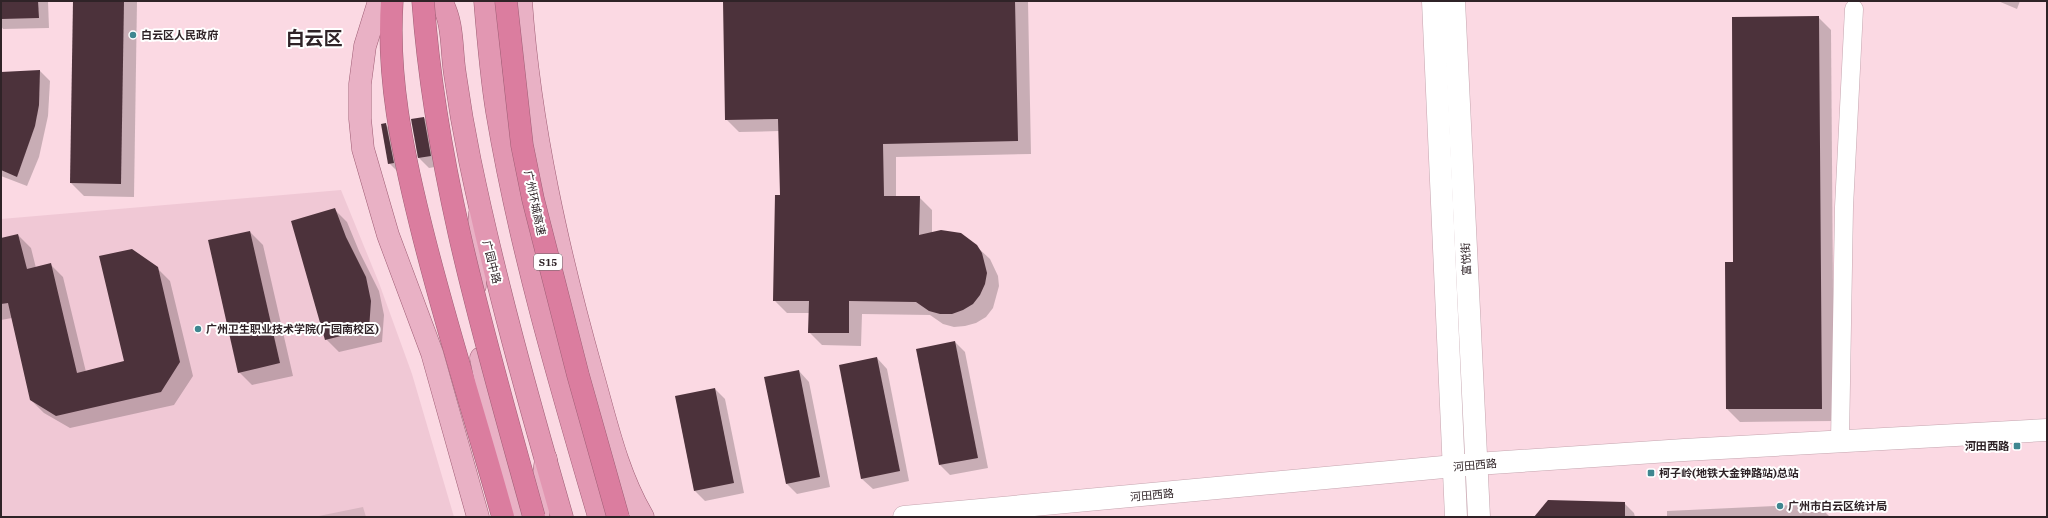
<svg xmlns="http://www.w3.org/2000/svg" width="2048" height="518" viewBox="0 0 2048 518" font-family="'IBM Plex Serif','Noto Sans SC',serif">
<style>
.built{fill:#f0c8d5}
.green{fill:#d8b5c0}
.shadow{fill:#0003}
.building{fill:#4c323b}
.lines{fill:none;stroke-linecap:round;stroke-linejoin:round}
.minor-casing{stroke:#c5a5af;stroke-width:19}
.tertiary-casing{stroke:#c5a5af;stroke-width:23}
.primary-casing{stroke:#9f5e75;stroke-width:23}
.trunk-casing{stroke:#9f5e75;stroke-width:23}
.motorway-casing{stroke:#9f5e75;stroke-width:23}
.minor{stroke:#fff;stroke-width:18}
.tertiary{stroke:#fff;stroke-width:22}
.primary{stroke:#e9b1c5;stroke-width:22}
.trunk{stroke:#e297b2;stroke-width:22}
.motorway{stroke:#db7d9f;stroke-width:22}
.motorway-bridge-casing{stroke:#9f5e75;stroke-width:23;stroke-linecap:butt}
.motorway-bridge{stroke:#db7d9f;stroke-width:22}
.poi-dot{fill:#3f8690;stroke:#fff;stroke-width:1.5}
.labels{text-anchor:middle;stroke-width:4;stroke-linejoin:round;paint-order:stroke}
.shield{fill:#fff;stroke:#6d6568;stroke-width:1}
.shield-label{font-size:10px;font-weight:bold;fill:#2f2327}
.poi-label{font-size:11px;font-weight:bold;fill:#2f2327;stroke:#fff;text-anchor:start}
.street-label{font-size:11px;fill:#2f2327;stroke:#fff}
.town-label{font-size:19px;font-weight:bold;fill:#2f2327;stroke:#fff}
</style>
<rect width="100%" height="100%" fill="#fbd9e3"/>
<path class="built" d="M 341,190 L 379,283 L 412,374 L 454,517 L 1,517 L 1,219 Z"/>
<path class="green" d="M 363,507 L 366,517 L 314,517 Z"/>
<g class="shadow">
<path d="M 1,1 L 48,1 L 49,28 L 3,29 L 1,26 Z"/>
<path d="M 74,1 L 137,1 L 134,197 L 84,196 L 71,183 Z"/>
<path d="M 724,1 L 1028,1 L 1031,154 L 896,157 L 896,197 L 919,197 L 932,210 L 932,233 L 941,231 L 960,234 L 976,246 L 990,259 L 998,276 L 999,286 L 993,308 L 986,317 L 976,323 L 965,326 L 954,327 L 943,324 L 930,315 L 862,314 L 861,346 L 822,345 L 809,332 L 810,313 L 787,313 L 774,300 L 781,196 L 779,131 L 739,132 L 726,119 Z"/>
<path d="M 1998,1 L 2020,1 L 2017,9 Z"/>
<path d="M 1818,17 L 1831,30 L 1834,421 L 1740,422 L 1727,409 L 1734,263 Z"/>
<path d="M 40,71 L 50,81 L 48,116 L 39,157 L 27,186 L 1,176 L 1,73 Z"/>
<path d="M 424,118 L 434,128 L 441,166 L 429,168 L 419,158 L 412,120 Z"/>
<path d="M 386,125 L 396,135 L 399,173 L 389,163 Z"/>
<path d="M 334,209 L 347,222 L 359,251 L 379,291 L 384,315 L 382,342 L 339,352 L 326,339 Z"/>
<path d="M 250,232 L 263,245 L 293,376 L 252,385 L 239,372 Z"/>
<path d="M 18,235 L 31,248 L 36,268 L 50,264 L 63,277 L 86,372 L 126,362 L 157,268 L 170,281 L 193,376 L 174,405 L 70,428 L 44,413 L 31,400 L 12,318 L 1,320 L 1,239 Z"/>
<path d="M 955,342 L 965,352 L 988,468 L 950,475 L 940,465 Z"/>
<path d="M 877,358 L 887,369 L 909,481 L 873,489 L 862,479 Z"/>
<path d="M 799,371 L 809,382 L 830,487 L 797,494 L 787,484 Z"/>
<path d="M 715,389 L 725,399 L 744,493 L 705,501 L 695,491 Z"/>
<path d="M 1624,503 L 1634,513 L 1635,517 L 1535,517 Z"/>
<path d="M 1817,504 L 1830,517 L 1667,517 L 1667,511 Z"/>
</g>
<g class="building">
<path d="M 1,1 L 38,1 L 39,18 L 1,19 Z"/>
<path d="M 73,1 L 124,1 L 121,184 L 70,183 Z"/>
<path d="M 723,1 L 1015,1 L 1018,141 L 883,144 L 884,196 L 920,196 L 919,235 L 941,230 L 961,233 L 977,245 L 982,253 L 987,273 L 985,284 L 980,295 L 973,304 L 963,310 L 952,314 L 940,314 L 929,311 L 916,302 L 849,301 L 849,333 L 808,333 L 809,301 L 773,301 L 775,195 L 780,195 L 778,119 L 725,120 Z"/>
<path d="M 1819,16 L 1822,409 L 1726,409 L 1725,262 L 1733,262 L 1732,17 Z"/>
<path d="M 40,70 L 39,105 L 35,126 L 17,177 L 1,170 L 1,72 Z"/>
<path d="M 424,117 L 431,156 L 418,158 L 411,119 Z"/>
<path d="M 386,123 L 394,163 L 388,164 L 381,124 Z"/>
<path d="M 335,208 L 346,237 L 366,277 L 371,301 L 369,329 L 325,340 L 291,221 Z"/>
<path d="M 250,231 L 280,363 L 238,373 L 208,240 Z"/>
<path d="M 18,234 L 27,269 L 51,263 L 77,373 L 124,361 L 99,256 L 132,249 L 158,267 L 180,362 L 161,392 L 56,416 L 30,400 L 8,303 L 1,304 L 1,238 Z"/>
<path d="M 955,341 L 978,458 L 939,465 L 916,349 Z"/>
<path d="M 877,357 L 900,471 L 861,479 L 839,365 Z"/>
<path d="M 799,370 L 820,477 L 786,484 L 764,377 Z"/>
<path d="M 715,388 L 734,483 L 694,491 L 675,396 Z"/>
<path d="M 1548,500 L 1625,502 L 1625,517 L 1534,517 Z"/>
</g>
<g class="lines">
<defs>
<path id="minor" d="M 1840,441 L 1844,207 L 1854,9"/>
<g id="tertiary">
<path d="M 1433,1 L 1456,517"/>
<path d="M 1454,1 L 1479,517"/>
<path d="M 904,517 L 1476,464 L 1684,450 L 2047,430"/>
</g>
<g id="primary">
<path d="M 379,1 L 365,46 L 360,84 L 360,119 L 363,149 L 388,235 L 432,353 L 478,517"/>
<path d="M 521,1 C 530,127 558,251 592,372 C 606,421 617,473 643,517"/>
<path d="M 475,286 L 475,264 L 480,213"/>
<path d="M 481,358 L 488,392 L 520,517"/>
<path d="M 538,517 L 546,459"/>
</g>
<g id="trunk">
<path d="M 441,1 C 454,23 451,50 455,74 C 459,103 464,132 470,161 C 495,281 528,399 562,517"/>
<path d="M 485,1 C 488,38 491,75 497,112 C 520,249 560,384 599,517"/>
</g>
<path id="motorway" d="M 392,1 C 387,77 402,149 420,222 C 444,321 476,419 503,517"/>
</defs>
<use href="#minor" class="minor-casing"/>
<use href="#tertiary" class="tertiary-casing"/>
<use href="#primary" class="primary-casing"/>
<use href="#trunk" class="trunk-casing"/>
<use href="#motorway" class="motorway-casing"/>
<use href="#minor" class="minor"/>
<use href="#tertiary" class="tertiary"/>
<use href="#primary" class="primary"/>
<use href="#trunk" class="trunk"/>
<use href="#motorway" class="motorway"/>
<defs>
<g id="motorway-bridge">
<path d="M 423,1 C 436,179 487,346 534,517"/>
<path d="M 506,1 L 522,145 L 533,199 L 578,375 L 618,517"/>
</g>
</defs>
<use href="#motorway-bridge" class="motorway-bridge-casing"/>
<use href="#motorway-bridge" class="motorway-bridge"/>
</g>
<g class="poi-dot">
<circle cx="133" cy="35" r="4"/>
<circle cx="198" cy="329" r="4"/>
<rect x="2013" y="442" width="8" height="8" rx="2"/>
<rect x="1647" y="469" width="8" height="8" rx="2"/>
<circle cx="1780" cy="506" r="4"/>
</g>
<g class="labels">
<rect class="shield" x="534" y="254" width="28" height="16" rx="3"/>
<g class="shield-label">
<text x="548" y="266">S15</text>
</g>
<g class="poi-label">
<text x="141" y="39">白云区人民政府</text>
<text x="206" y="333">广州卫生职业技术学院(广园南校区)</text>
<text x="2009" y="450" text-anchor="end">河田西路</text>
<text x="1659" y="477">柯子岭(地铁大金钟路站)总站</text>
<text x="1788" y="510">广州市白云区统计局</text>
</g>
<g class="street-label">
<text transform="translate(535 203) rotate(78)" y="4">广州环城高速</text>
<text transform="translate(1466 259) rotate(-93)" y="4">富悦街</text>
<text transform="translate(492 262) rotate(76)" y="4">广园中路</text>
<text transform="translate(1475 465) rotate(-5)" y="4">河田西路</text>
<text transform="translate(1152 495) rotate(-5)" y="4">河田西路</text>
</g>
<g class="town-label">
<text x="314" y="45">白云区</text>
</g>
</g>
<rect width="2048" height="518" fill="none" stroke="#2f2327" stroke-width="4"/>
</svg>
